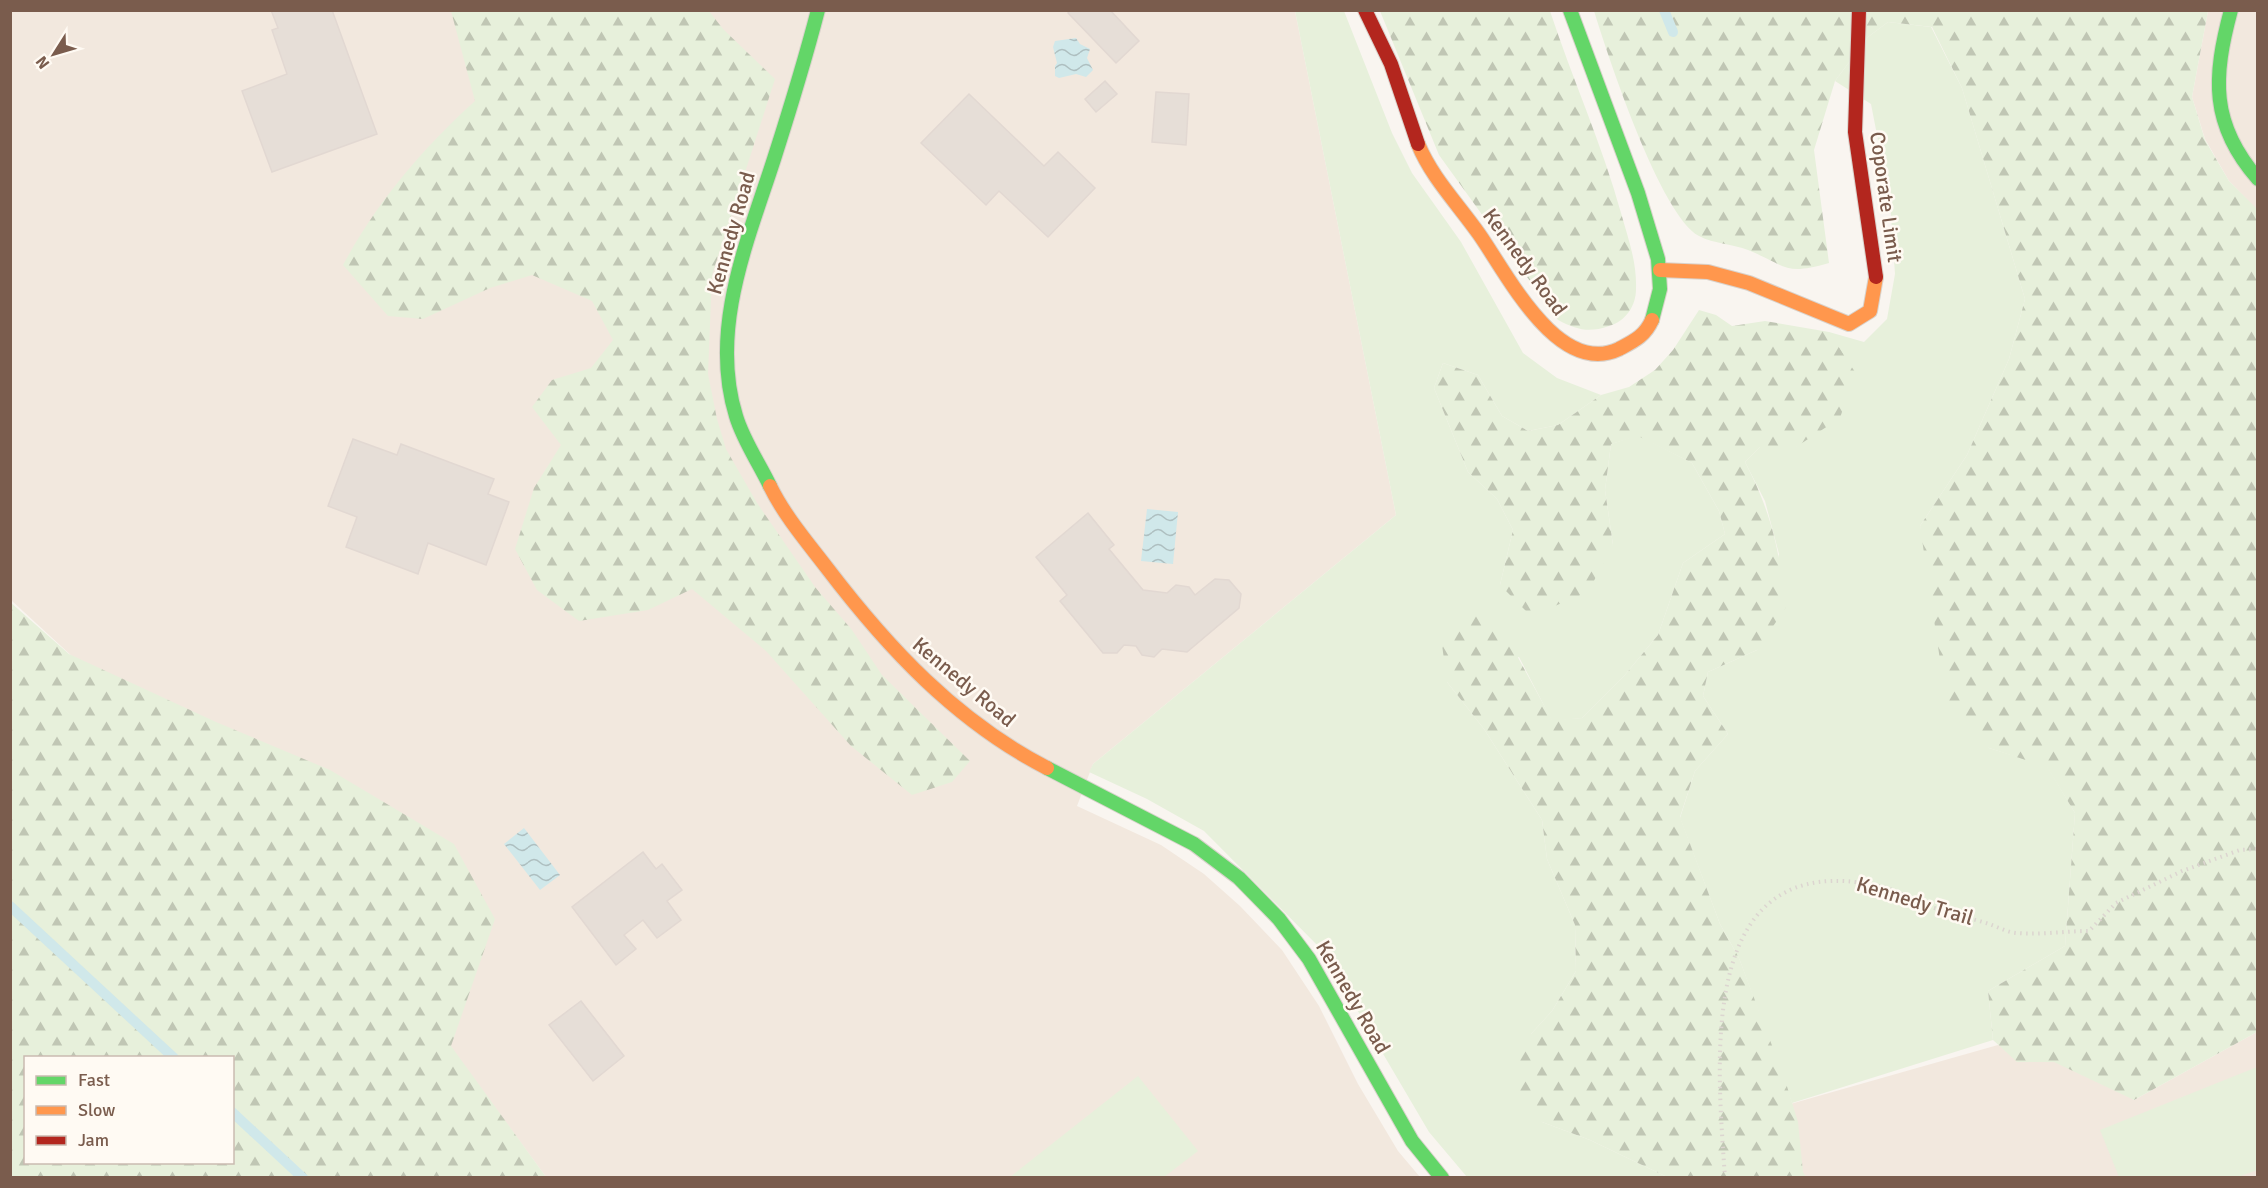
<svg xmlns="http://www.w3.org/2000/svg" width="2268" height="1188" viewBox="0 0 2268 1188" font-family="Signika,sans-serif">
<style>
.residential{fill:#f2e8de}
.grass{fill:#e7f0db}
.forest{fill:url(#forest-firs);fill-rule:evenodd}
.water{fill:url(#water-waves)}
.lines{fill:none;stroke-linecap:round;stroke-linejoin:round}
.stream{stroke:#d0e8ea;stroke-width:10}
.building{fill:#e6ded7;stroke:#e2d8d2;stroke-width:1.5}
.fast-casing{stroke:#d9d2cb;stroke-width:16}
.slow-casing{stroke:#d9d2cb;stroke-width:16}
.jam-casing{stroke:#d9d2cb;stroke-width:16}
.path{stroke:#dcd5d0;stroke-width:4;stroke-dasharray:1.5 4.5;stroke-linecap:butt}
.fast{stroke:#63d668;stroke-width:14}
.slow{stroke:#ff974d;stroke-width:14}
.jam{stroke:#b3261e;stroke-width:14}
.labels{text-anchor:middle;stroke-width:5;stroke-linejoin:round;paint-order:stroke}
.street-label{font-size:21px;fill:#7a5c4d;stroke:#fffaf3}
</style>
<defs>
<pattern id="forest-firs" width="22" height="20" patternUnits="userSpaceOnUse" patternTransform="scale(1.5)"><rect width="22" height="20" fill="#e7f0db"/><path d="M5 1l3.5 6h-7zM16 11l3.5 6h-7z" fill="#c0c6b4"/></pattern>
<pattern id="water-waves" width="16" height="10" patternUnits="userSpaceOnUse" patternTransform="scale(1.5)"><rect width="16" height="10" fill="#d0e8ea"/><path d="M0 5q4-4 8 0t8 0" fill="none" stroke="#aebfc0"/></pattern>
</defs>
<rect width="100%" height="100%" fill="#f9f5f0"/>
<g class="residential">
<path d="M 10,11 L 1295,11 L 1396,515 L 1093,764 L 1077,806 L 1161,845 L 1204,874 L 1240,906 L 1282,950 L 1319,1006 L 1358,1084 L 1398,1151 L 1420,1177 L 546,1177 L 356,918 L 11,600 Z"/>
<path d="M 2208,11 L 2257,11 L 2257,210 L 2229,181 L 2205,139 L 2192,97 Z"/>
<path d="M 2257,1032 L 2257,1177 L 1778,1177 L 1776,1108 L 2037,1034 L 2134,1100 Z"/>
</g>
<g class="grass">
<path d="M 1295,11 L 1344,11 L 1392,133 L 1412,173 L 1461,242 L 1523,353 L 1557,378 L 1601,395 L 1558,425 L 1528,431 L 1502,416 L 1478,375 L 1443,363 L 1434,388 L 1468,472 L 1497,499 L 1513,530 L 1500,585 L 1613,545 L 1605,490 L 1611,444 L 1638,435 L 1692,463 L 1719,511 L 1725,534 L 1683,563 L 1658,635 L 1624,676 L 1582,718 L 1552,721 L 1519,657 L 1447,682 L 1484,729 L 1542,820 L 1547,859 L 1575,925 L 1576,971 L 1552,1011 L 1531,1034 L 1542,1122 L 1590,1140 L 1667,1177 L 1467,1177 L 1429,1132 L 1322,950 L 1204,831 L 1147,799 L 1089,772 L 1093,764 L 1396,515 Z"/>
<path d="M 1888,22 L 1931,27 L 1962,88 L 2025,299 L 2009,359 L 1967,455 L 1920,526 L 1989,748 L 2047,766 L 2075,813 L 2065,946 L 1988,991 L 1993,1040 L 1792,1103 L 1739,958 L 1720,924 L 1680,818 L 1695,771 L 1728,734 L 1703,696 L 1708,672 L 1757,650 L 1779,554 L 1765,501 L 1745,462 L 1760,447 L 1796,447 L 1829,332 L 1864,342 L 1887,319 L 1895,274 L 1890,202 L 1871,104 L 1835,81 L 1868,37 Z"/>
<path d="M 2257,1067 L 2257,1170 L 2238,1177 L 2119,1177 L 2100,1130 Z"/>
<path d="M 1138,1076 L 1198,1151 L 1164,1177 L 1010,1177 Z"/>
</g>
<g class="forest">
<path d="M 451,11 L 709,11 L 723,29 L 775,79 L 712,275 L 708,374 L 717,419 L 726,449 L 757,503 L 815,587 L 852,630 L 882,675 L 970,761 L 952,782 L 912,795 L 851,746 L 766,651 L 692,589 L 648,610 L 579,621 L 537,590 L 515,549 L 534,488 L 561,445 L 532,407 L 552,380 L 591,368 L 613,340 L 592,301 L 532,275 L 490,288 L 423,319 L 388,316 L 343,265 C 377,202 422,149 475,101 Z"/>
<path d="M 1380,11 L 1550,11 C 1572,78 1602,144 1621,213 C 1628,238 1637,262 1636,289 C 1636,306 1626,321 1609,326 C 1589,333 1577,330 1558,320 L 1439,155 Z"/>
<path d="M 1594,11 L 2208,11 L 2192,97 L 2205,140 L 2229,181 L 2258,210 L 2257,1032 L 2134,1100 L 2054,1062 L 2017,1062 L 1993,1040 L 1988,991 L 2065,946 L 2075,813 L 2047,767 L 1989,748 L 1946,700 L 1920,526 L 1967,455 L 2009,359 L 2025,299 L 1962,88 L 1932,27 L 1888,22 L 1868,37 L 1835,81 L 1814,150 L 1829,263 C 1784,276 1787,266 1748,250 C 1733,244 1714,244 1699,236 C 1660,215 1608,56 1594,11 Z"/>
<path d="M 1699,310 L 1716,315 L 1732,326 L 1765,321 L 1829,332 L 1855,372 L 1840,418 L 1796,447 L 1760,447 L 1745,462 C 1772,514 1779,549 1786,607 L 1757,650 L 1708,672 L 1703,696 L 1728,734 L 1695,771 L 1680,817 L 1720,924 L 1739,958 L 1785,1080 L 1798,1122 L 1803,1172 L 1806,1177 L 1667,1177 L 1590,1140 L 1542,1122 L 1520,1095 L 1514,1068 L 1531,1034 L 1552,1011 L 1576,971 L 1575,925 L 1547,859 L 1542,820 L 1484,729 L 1447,682 L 1441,637 L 1466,610 L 1496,617 L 1552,720 L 1582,718 L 1624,676 L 1658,635 L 1683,563 L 1725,534 L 1719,511 L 1692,463 L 1638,436 L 1611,444 L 1605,490 L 1613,545 L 1588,592 L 1531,616 L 1500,585 L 1513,530 L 1497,499 L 1468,472 L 1434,388 L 1443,363 L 1478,375 L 1502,416 L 1528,431 L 1558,425 L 1601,395 L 1629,387 L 1655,370 L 1673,350 Z"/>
<path d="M 10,602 L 69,654 L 216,722 L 330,770 L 454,844 L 495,919 L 451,1046 L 546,1177 L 11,1177 ZM 26,1058 L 232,1058 L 232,1162 L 26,1162 Z"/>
</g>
<g class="water">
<path d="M 1076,38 L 1080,44 L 1090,49 L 1087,58 L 1093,70 L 1086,77 L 1076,74 L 1059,78 L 1055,76 L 1055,66 L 1057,63 L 1053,47 L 1055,41 Z"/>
<path d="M 1147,509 L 1178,512 L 1173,564 L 1141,561 Z"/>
<path d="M 524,828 L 560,875 L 540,890 L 504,844 Z"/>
</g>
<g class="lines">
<g class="stream">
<path d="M 1664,10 L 1673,32"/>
<path d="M 10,906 L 174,1058"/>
<path d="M 232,1112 L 303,1178"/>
</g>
</g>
<g class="building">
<path d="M 271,10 L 332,10 L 377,134 L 272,172 L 242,91 L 287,74 L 272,30 L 278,28 Z"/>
<path d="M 1070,10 L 1110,10 L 1139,41 L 1116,63 L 1068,13 Z"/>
<path d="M 1105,81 L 1117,94 L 1096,112 L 1085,99 Z"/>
<path d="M 1156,92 L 1189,94 L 1186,145 L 1152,142 Z"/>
<path d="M 969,94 L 1044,166 L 1058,152 L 1095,188 L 1048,237 L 999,191 L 986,205 L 921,143 Z"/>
<path d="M 353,439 L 397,455 L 401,444 L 494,479 L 488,494 L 509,502 L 486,565 L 428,543 L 418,574 L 346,547 L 357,517 L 328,506 Z"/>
<path d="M 1088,513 L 1114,545 L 1109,549 L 1143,590 L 1167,593 L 1176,585 L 1189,587 L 1195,595 L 1215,579 L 1229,580 L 1241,594 L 1239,608 L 1187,652 L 1162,649 L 1154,657 L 1142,655 L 1136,646 L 1124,645 L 1117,653 L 1103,653 L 1060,601 L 1067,595 L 1036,557 Z"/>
<path d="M 643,852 L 656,869 L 662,864 L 682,890 L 667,901 L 681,920 L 657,938 L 643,920 L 624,935 L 636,949 L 616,965 L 572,907 Z"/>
<path d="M 581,1001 L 624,1056 L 593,1081 L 549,1025 Z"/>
</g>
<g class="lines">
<defs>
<g id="fast">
<path d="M 1570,10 L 1638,193 L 1658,259 L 1660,289 L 1652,320"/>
<path d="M 2231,10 C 2213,77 2210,124 2258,179"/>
<path d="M 770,486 C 759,463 743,440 736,416 C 709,329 748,240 774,159 C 790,109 805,60 818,10"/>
<path d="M 1047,768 L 1194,844 L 1239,878 L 1279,919 L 1309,959 L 1412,1141 L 1442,1178"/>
</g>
<g id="slow">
<path d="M 1418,144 C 1432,178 1458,204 1479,234 C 1506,272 1558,378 1619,349 C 1634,341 1645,336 1652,320"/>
<path d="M 1660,270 L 1708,272 L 1749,283 L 1849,324 L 1870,311 L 1876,277"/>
<path d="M 770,486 C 784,515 807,542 827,568 C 888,648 956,721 1047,768"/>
</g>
<g id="jam">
<path d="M 1365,10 L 1391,64 L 1418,144"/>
<path d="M 1859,10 L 1855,132 L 1876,277"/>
</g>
</defs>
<use href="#fast" class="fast-casing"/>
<use href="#slow" class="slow-casing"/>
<use href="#jam" class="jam-casing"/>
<path class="path" d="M 1725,1178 C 1717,1060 1695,845 1879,886 C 1895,889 1910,899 1925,905 C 1945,912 1966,917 1986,923 C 1996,926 2006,932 2016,933 C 2040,935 2065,931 2089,931 L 2116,903 L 2182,871 L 2240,850 L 2258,849"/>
<use href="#fast" class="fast"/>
<use href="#slow" class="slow"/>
<use href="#jam" class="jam"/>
</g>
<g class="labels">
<g class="street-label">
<text transform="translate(1886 197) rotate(82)" y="7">Coporate Limit</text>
<text transform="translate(731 233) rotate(-74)" y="7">Kennedy Road</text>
<text transform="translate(1525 262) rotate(54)" y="7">Kennedy Road</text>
<text transform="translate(964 682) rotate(40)" y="7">Kennedy Road</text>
<text transform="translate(1915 901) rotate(17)" y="7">Kennedy Trail</text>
<text transform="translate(1353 997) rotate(60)" y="7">Kennedy Road</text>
</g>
</g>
<rect width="2268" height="1188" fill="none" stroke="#7a5c4d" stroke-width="24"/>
<rect x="24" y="1056" width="210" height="108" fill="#fffaf3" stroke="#cabbb1" stroke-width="1.5"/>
<rect x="36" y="1076" width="30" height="9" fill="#63d668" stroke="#cabbb1" stroke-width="1.5"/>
<text x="78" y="1086" font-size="18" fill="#7a5c4d">Fast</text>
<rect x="36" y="1106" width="30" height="9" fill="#ff974d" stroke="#cabbb1" stroke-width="1.5"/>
<text x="78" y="1116" font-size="18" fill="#7a5c4d">Slow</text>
<rect x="36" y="1136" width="30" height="9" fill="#b3261e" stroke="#cabbb1" stroke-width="1.5"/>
<text x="78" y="1146" font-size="18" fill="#7a5c4d">Jam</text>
<g transform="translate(54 54) rotate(233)" stroke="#fffaf3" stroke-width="4.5" paint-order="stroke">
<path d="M0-4.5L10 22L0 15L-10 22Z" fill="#7a5c4d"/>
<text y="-9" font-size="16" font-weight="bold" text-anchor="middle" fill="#7a5c4d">N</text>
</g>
</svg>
